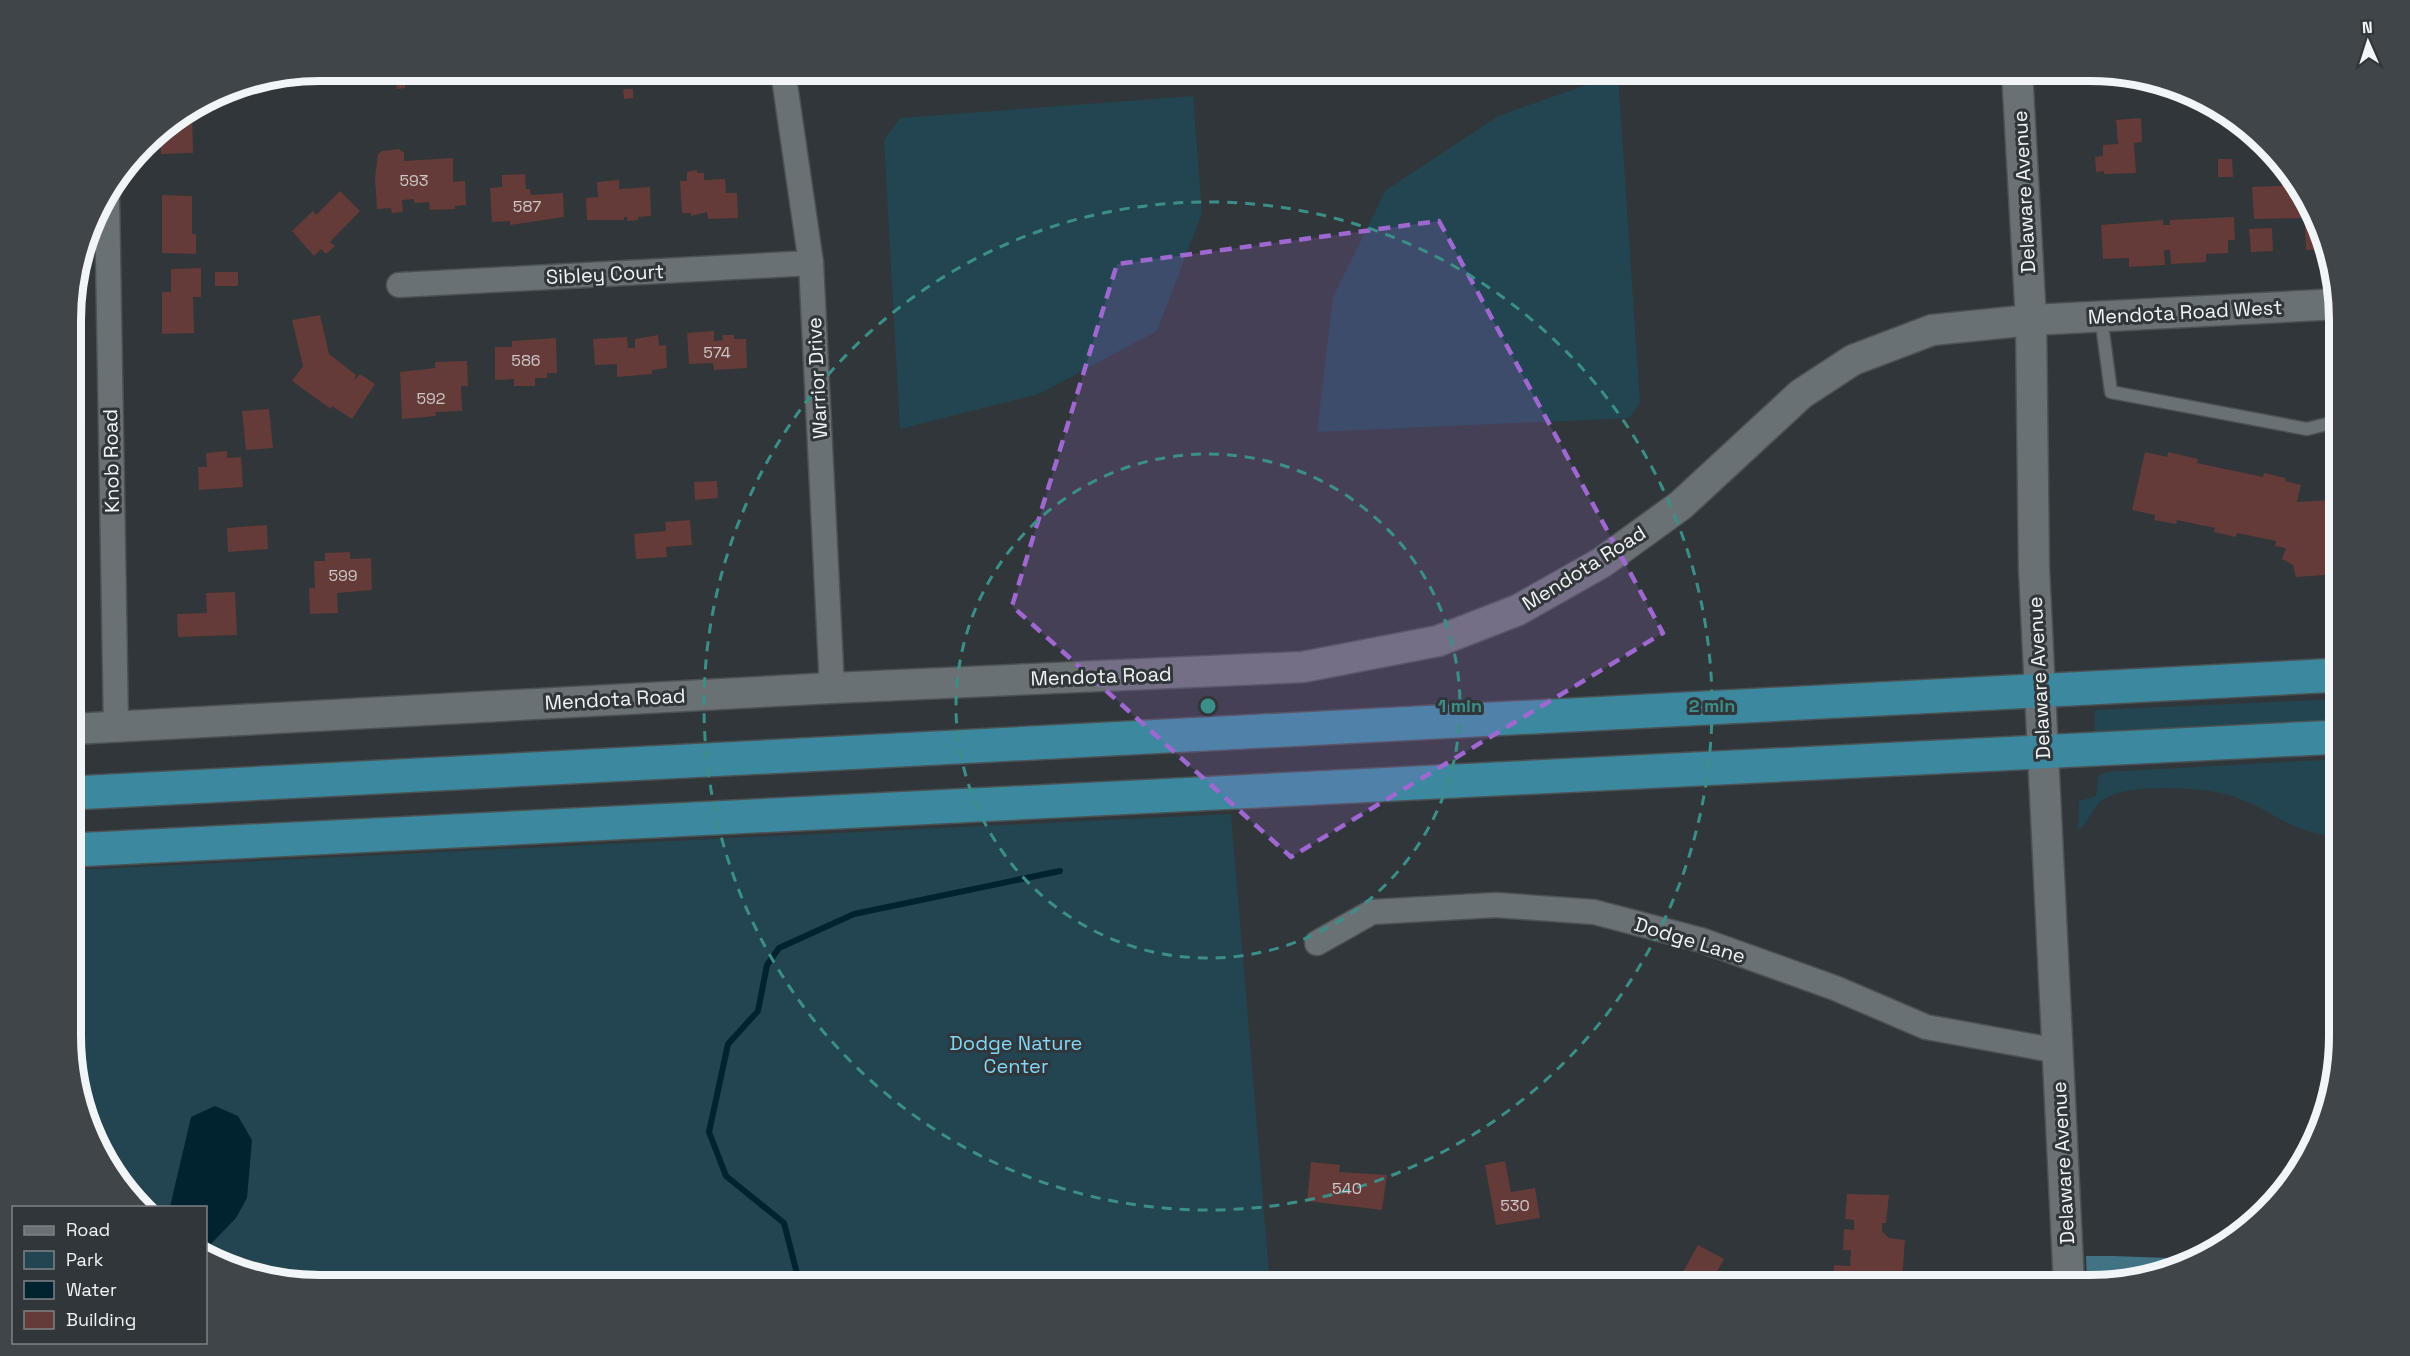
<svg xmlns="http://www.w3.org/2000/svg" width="2410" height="1356" viewBox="0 0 2410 1356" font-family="'Space Grotesk',sans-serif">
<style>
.green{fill:#234551}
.forest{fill:#427384}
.water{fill:#00232f}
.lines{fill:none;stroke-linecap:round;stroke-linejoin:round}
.stream{stroke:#00232f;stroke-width:6}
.building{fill:#643b38}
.service-casing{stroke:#4b5254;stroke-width:15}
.minor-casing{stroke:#4b5254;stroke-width:27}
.tertiary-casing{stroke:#4b5254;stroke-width:33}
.trunk-casing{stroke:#4b5254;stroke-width:36}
.service{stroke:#6a7174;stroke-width:12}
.minor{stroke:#6a7174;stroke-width:24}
.tertiary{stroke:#6a7174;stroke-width:30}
.trunk{stroke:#3c889f;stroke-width:33}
.marked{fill:#9e68d0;fill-opacity:0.2;stroke:#9e68d0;stroke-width:4.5;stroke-dasharray:12 8;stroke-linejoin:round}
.ring{fill:none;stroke:#3c8f89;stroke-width:3;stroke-dasharray:10 8}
.labels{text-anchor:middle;stroke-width:6;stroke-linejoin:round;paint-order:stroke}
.number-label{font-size:16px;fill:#cec6c7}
.street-label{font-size:20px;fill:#f1f5f7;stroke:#303639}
.park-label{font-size:20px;fill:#84d6f3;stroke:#303639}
.rim{fill:none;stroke:#f1f5f7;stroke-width:8}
.centre{fill:#3c8f89;stroke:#303639;stroke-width:3}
.ring-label{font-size:18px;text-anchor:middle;font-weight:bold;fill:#3c8f89;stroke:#303639;stroke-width:6;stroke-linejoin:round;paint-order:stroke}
</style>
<rect width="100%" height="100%" fill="#303639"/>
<g class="green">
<path d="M 1618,74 L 1640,403 L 1629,418 L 1317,432 L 1333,297 L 1386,190 L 1500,115 Z"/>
<path d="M 1193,96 L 1202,213 L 1157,331 L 1039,394 L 900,429 L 884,140 L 900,118 Z"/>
<path d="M 2339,699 L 2339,722 L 2095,733 L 2095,710 Z"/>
<path d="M 2339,759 L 2339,836 C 2291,835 2273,809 2232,796 C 2203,787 2130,783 2104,799 C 2092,806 2090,822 2078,830 L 2079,801 L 2096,796 L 2098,776 L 2107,772 Z"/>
<path d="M 1231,814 L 1270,1285 L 319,1285 L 256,1277 L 206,1256 L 206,1208 L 148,1207 L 112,1174 L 73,1068 L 73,870 Z"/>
</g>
<path class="forest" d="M 2112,1256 L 2197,1259 C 2163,1276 2125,1285 2087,1285 L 2086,1256 Z"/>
<path class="water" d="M 215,1106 L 238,1116 L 252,1140 L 247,1198 L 236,1218 L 206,1249 L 206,1208 L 170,1207 L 191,1117 Z"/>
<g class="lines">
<g class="stream">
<path d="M 2335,794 L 2339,801"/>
<path d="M 800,1285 L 784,1223 L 726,1176 L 709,1132 L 728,1044 L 758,1011 L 767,965 L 779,948 L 854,914 L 1060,871"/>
</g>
</g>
<g class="building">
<path d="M 405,79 L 405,88 L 397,89 L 396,80 Z"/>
<path d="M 623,89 L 633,89 L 633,98 L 624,99 Z"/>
<path d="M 192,110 L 193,153 L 161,154 L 160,130 Z"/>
<path d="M 2141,118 L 2142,142 L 2134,143 L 2136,173 L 2104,174 L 2104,171 L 2096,172 L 2095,157 L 2103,156 L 2103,145 L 2118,144 L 2116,120 Z"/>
<path d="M 399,149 L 404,153 L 404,161 L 453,158 L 453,182 L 465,181 L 466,205 L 455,206 L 455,209 L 430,210 L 429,202 L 414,203 L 414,199 L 402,200 L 403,212 L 392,213 L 391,208 L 377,209 L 375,178 L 378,154 L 382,151 Z"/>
<path d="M 2218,159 L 2232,159 L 2233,177 L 2218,177 Z"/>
<path d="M 697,170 L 697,173 L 704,173 L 704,180 L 725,179 L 726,193 L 737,193 L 738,218 L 708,219 L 707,212 L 691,216 L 691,213 L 682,213 L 680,181 L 687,181 L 687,172 Z"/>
<path d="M 525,174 L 526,189 L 530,189 L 531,195 L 563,193 L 564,217 L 510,225 L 510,221 L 492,222 L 490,188 L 502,187 L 502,175 Z"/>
<path d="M 619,180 L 619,189 L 650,187 L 651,216 L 638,217 L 638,220 L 627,221 L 627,217 L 624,217 L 624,220 L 587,220 L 586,198 L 598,197 L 597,182 Z"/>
<path d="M 2299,185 L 2314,215 L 2306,215 L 2306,218 L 2254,219 L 2252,187 Z"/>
<path d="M 340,191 L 360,211 L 330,242 L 335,246 L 326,254 L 321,249 L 314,256 L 292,231 L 313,211 L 316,215 Z"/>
<path d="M 162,195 L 192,196 L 192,234 L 196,234 L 196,254 L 162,253 Z"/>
<path d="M 2234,217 L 2235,240 L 2228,240 L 2228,253 L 2206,254 L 2206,262 L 2171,264 L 2170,250 L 2164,250 L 2165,265 L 2129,267 L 2129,258 L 2103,259 L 2101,225 L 2163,220 L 2163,225 L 2170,225 L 2170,220 Z"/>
<path d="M 2320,226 L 2328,248 L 2306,250 L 2305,227 Z"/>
<path d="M 2272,228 L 2273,251 L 2251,252 L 2249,229 Z"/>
<path d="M 201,268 L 201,297 L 193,297 L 194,333 L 162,334 L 162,292 L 171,292 L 171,269 Z"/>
<rect x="215" y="272" width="23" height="14"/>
<path d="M 320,315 L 329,354 L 356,375 L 354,381 L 360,374 L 375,384 L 352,419 L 332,406 L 331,409 L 292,381 L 303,366 L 292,320 Z"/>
<path d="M 714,331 L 714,341 L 723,340 L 722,335 L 734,335 L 734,339 L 746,339 L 747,368 L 714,370 L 713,363 L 689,364 L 687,333 Z"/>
<path d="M 658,335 L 659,346 L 666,345 L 667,368 L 652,370 L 652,374 L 617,377 L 617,364 L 595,365 L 593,339 L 627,337 L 628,348 L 635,348 L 635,339 Z"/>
<path d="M 556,338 L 557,373 L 547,373 L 547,378 L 535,378 L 535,386 L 514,386 L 514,379 L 495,380 L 495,347 L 512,347 L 512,341 Z"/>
<path d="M 467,361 L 468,386 L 461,386 L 462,411 L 435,412 L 436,416 L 402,419 L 400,372 L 435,368 L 435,362 Z"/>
<path d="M 269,409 L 273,448 L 246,450 L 242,411 Z"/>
<path d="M 227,451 L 227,458 L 241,457 L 243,487 L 199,490 L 198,467 L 207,467 L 206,453 Z"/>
<path d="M 2145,452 L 2167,457 L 2168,452 L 2198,459 L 2197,463 L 2263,477 L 2264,473 L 2286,478 L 2285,481 L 2301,485 L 2297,502 L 2332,500 L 2327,485 L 2339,481 L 2339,574 L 2296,577 L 2293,565 L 2282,559 L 2286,548 L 2275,546 L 2276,541 L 2237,533 L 2236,537 L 2214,532 L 2215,528 L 2177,520 L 2176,524 L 2154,520 L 2155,515 L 2132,510 Z"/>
<path d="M 717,481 L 718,498 L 695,500 L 694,482 Z"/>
<path d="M 690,520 L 692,545 L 666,547 L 667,557 L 636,559 L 634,534 L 666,531 L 665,522 Z"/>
<path d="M 267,525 L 268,549 L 228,552 L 227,528 Z"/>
<path d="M 350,552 L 350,559 L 371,558 L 372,590 L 337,593 L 338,613 L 310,614 L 309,588 L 315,588 L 314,561 L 325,561 L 325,553 Z"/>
<path d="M 235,592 L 237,635 L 178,637 L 177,614 L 207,613 L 206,593 Z"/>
<path d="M 1505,1161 L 1511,1192 L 1535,1188 L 1540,1218 L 1496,1225 L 1485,1165 Z"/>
<path d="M 1311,1162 L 1340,1165 L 1339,1172 L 1387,1175 L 1382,1210 L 1307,1201 Z"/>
<path d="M 1847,1194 L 1889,1195 L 1886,1223 L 1882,1223 L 1882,1231 L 1889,1238 L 1905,1240 L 1902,1280 L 1851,1276 L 1851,1285 L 1832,1285 L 1834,1265 L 1850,1266 L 1851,1250 L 1843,1250 L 1844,1229 L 1854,1230 L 1854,1220 L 1845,1219 Z"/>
<path d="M 1698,1245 L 1724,1259 L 1710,1285 L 1666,1285 L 1672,1275 L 1679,1279 Z"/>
</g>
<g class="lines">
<defs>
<path id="service" d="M 2101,317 L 2111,392 L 2307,429 L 2339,421"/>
<g id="minor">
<path d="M 783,71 L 811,263 L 832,688"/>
<path d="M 107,195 L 116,726"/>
<path d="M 399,285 L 811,263"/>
<path d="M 1317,943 L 1372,912 L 1496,905 L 1594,912 L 1701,940 L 1835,988 L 1926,1027 L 2058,1051"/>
</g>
<g id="tertiary">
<path d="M 2017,71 L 2031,320 L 2034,569 L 2069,1285"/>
<path d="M 73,729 L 832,688 L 1303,667 L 1438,641 L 1518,610 L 1601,563 L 1681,505 L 1801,394 L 1853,360 L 1932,330 L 2031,320 L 2339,304"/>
</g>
<g id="trunk">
<path d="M 73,793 L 2339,675"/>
<path d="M 73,850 L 2339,737"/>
</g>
</defs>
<use href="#service" class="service-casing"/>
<use href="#minor" class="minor-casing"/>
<use href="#tertiary" class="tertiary-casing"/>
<use href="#trunk" class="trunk-casing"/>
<use href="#service" class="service"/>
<use href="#minor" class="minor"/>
<use href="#tertiary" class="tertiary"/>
<use href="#trunk" class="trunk"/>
</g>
<path class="marked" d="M 1439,221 L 1663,633 L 1291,857 L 1012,606 L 1117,264 Z"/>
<g class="ring">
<circle cx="1208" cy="706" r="252"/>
<circle cx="1208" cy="706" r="504"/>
</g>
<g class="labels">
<g class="number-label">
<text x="414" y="186">593</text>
<text x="527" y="212">587</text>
<text x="717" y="358">574</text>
<text x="526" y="366">586</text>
<text x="431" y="404">592</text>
<text x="343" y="581">599</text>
<text x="1347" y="1194">540</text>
<text x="1515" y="1211">530</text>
</g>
<g class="street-label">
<text transform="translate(2024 192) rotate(-93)" y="7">Delaware Avenue</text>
<text transform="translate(605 274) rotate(-3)" y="7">Sibley Court</text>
<text transform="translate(2185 312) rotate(-3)" y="7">Mendota Road West</text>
<text transform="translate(817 378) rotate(-93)" y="7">Warrior Drive</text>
<text transform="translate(111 461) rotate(-91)" y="7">Knob Road</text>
<text transform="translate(1584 568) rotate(-32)" y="7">Mendota Road</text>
<text transform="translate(1101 676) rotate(-2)" y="7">Mendota Road</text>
<text transform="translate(2039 678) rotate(-93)" y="7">Delaware Avenue</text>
<text transform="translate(615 699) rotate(-3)" y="7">Mendota Road</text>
<text transform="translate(1690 940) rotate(17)" y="7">Dodge Lane</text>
<text transform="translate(2063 1163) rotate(-93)" y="7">Delaware Avenue</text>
</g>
<g class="park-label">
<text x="1016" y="1050">Dodge Nature<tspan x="1016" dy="23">Center</tspan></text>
</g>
</g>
<path d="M0 0H2410V1356H0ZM320 81H2090A239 239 0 0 1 2329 320V1036A239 239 0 0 1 2090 1275H320A239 239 0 0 1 81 1036V320A239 239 0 0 1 320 81Z" fill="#3f4548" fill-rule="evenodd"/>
<path class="rim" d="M320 81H2090A239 239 0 0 1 2329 320V1036A239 239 0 0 1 2090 1275H320A239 239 0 0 1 81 1036V320A239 239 0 0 1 320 81Z"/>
<circle cx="1208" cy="706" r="9" class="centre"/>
<g class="ring-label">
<text x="1460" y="712">1 min</text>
<text x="1712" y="712">2 min</text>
</g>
<rect x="12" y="1206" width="195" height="138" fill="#303639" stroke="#7d8285" stroke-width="1.5"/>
<rect x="24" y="1226" width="30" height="9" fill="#6a7174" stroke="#7d8285" stroke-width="1.5"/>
<text x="66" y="1236" font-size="18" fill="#f1f5f7">Road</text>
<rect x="24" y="1251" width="30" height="18" fill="#234551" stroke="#7d8285" stroke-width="1.5"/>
<text x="66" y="1266" font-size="18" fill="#f1f5f7">Park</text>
<rect x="24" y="1281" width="30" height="18" fill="#00232f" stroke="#7d8285" stroke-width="1.5"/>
<text x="66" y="1296" font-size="18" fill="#f1f5f7">Water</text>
<rect x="24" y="1311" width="30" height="18" fill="#643b38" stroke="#7d8285" stroke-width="1.5"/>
<text x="66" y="1326" font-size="18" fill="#f1f5f7">Building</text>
<g transform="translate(2368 42) rotate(357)" stroke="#303639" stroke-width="4.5" paint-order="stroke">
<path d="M0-4.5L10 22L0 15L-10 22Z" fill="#f1f5f7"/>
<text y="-9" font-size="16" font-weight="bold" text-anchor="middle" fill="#f1f5f7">N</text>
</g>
</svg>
